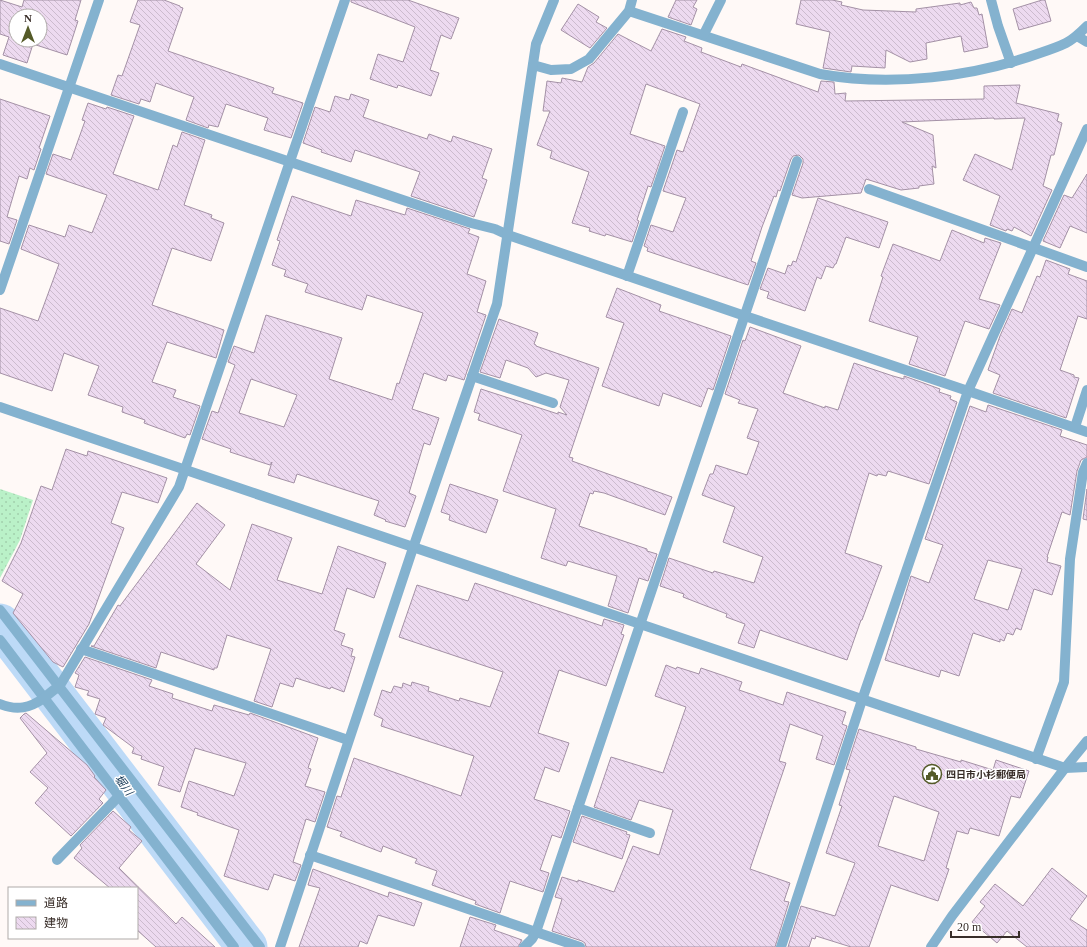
<svg xmlns="http://www.w3.org/2000/svg" width="1087" height="947" viewBox="0 0 1087 947" font-family="'Times New Roman','Noto Sans JP',serif">
<style>
.green{fill:url(#green-dots)}
.lines{fill:none;stroke-linecap:round;stroke-linejoin:round}
.river{stroke:#bddaf7;stroke-width:41}
.building{fill:url(#building-back-hatch);stroke:#a491a6;fill-rule:evenodd}
.street{stroke:#84b2cf;stroke-width:10}
.labels{text-anchor:middle;stroke-width:3;stroke-linejoin:round;paint-order:stroke}
.poi-label{font-size:10px;font-weight:bold;fill:#382d28;stroke:#fff;text-anchor:start}
.water-label{font-size:11px;font-style:italic;fill:#0d3150;stroke:#fff}
</style>
<defs>
<pattern id="green-dots" width="8" height="8" patternUnits="userSpaceOnUse"><rect width="8" height="8" fill="#baf1c8"/><path d="M2 2h.1M6 6h.1" fill="none" stroke="#a1cfac" stroke-width="1.8" stroke-linecap="round"/></pattern>
<pattern id="building-back-hatch" width="6" height="6" patternUnits="userSpaceOnUse"><rect width="6" height="6" fill="#eddaf0"/><path d="M-1 5l2 2M0 0l6 6M5-1l2 2" fill="none" stroke="#ccbbce"/></pattern>
</defs>
<rect width="100%" height="100%" fill="#fff9f7"/>
<path class="green" d="M 0,489 L 33,500 L 20,540 L 0,578 Z"/>
<g class="lines">
<path class="river" d="M 0,624 L 247,947"/>
</g>
<g class="building">
<path d="M 0,0 L 22,7 L 24,0 L 81,0 L 75,20 L 78,21 L 67,55 L 33,44 L 27,63 L 3,55 L 9,37 L 0,34 ZM 16,16 L 40,16 L 40,40 L 16,40 Z"/>
<path d="M 138,0 L 164,0 L 180,6 L 180,7 L 183,8 L 168,51 L 274,88 L 272,93 L 303,103 L 291,138 L 264,130 L 268,118 L 226,104 L 218,127 L 209,125 L 208,128 L 186,120 L 194,97 L 156,83 L 150,102 L 141,99 L 139,104 L 111,95 L 118,75 L 122,76 L 140,25 L 130,22 Z"/>
<path d="M 351,0 L 408,0 L 459,18 L 451,39 L 441,35 L 430,70 L 439,73 L 431,96 L 398,85 L 397,88 L 370,79 L 378,54 L 403,62 L 415,27 L 351,2 Z"/>
<path d="M 676,0 L 697,0 L 693,7 L 697,9 L 691,25 L 668,17 Z"/>
<path d="M 801,0 L 832,0 L 842,2 L 841,5 L 863,10 L 916,12 L 916,9 L 960,3 L 960,5 L 971,2 L 974,8 L 977,8 L 979,15 L 982,14 L 988,47 L 964,52 L 961,36 L 926,43 L 927,59 L 910,62 L 886,50 L 885,68 L 852,66 L 851,72 L 823,68 L 830,32 L 796,24 Z"/>
<path d="M 1042,0 L 1045,0 L 1051,21 L 1019,30 L 1013,9 Z"/>
<path d="M 578,4 L 599,17 L 596,22 L 607,28 L 590,48 L 561,30 Z"/>
<path d="M 662,29 L 686,37 L 684,41 L 702,48 L 701,52 L 741,67 L 742,64 L 818,92 L 821,81 L 834,82 L 835,94 L 846,93 L 845,101 L 984,99 L 984,86 L 1020,85 L 1016,103 L 1059,114 L 1057,121 L 1062,123 L 1054,155 L 1051,155 L 1043,186 L 1052,190 L 1031,236 L 1014,227 L 1012,231 L 1007,229 L 1006,231 L 990,225 L 1000,196 L 963,180 L 975,154 L 1012,170 L 1025,118 L 994,119 L 994,118 L 902,122 L 933,135 L 936,168 L 932,166 L 934,184 L 919,186 L 919,188 L 901,190 L 866,179 L 861,193 L 802,198 L 792,195 L 803,163 L 803,159 L 799,155 L 793,156 L 791,159 L 780,191 L 778,190 L 776,197 L 774,196 L 762,227 L 751,261 L 756,263 L 748,285 L 647,251 L 648,248 L 644,246 L 651,225 L 673,232 L 686,198 L 663,191 L 677,150 L 683,152 L 700,104 L 646,84 L 630,134 L 665,146 L 651,187 L 648,186 L 637,220 L 639,221 L 632,242 L 606,234 L 605,236 L 589,231 L 590,228 L 572,223 L 589,172 L 550,158 L 552,151 L 537,145 L 550,111 L 543,111 L 547,81 L 561,83 L 562,78 L 582,82 L 588,67 L 594,63 L 618,34 L 651,51 Z"/>
<path d="M 351,94 L 369,100 L 363,117 L 427,139 L 429,134 L 451,142 L 453,136 L 492,149 L 482,178 L 487,180 L 474,217 L 411,196 L 420,172 L 355,150 L 351,162 L 321,152 L 322,150 L 303,143 L 315,107 L 330,112 L 335,96 L 349,100 Z"/>
<path d="M 0,99 L 50,116 L 39,148 L 41,149 L 34,170 L 30,168 L 27,179 L 19,176 L 7,217 L 17,220 L 9,244 L 0,241 Z"/>
<path d="M 88,103 L 106,109 L 107,107 L 134,116 L 113,174 L 158,190 L 173,145 L 177,147 L 182,132 L 205,140 L 184,205 L 212,215 L 211,218 L 224,223 L 211,261 L 172,248 L 152,305 L 224,330 L 216,358 L 167,342 L 152,382 L 176,390 L 173,397 L 200,406 L 190,435 L 187,434 L 185,438 L 144,423 L 145,420 L 122,412 L 123,407 L 88,395 L 99,366 L 64,353 L 52,391 L 0,373 L 0,308 L 38,321 L 59,264 L 21,249 L 29,225 L 65,237 L 69,225 L 92,233 L 107,195 L 46,174 L 53,154 L 71,160 L 85,121 L 82,120 Z"/>
<path d="M 1087,174 L 1087,233 L 1070,226 L 1060,248 L 1043,241 L 1064,195 L 1072,198 Z"/>
<path d="M 292,196 L 351,216 L 356,200 L 405,215 L 407,208 L 470,229 L 468,233 L 479,237 L 467,274 L 486,281 L 477,312 L 486,315 L 464,380 L 448,375 L 446,381 L 424,373 L 412,409 L 439,418 L 430,445 L 424,443 L 409,493 L 416,496 L 405,527 L 385,521 L 386,520 L 374,515 L 379,501 L 297,474 L 294,483 L 268,475 L 272,462 L 270,465 L 230,452 L 231,449 L 202,439 L 212,411 L 218,413 L 235,365 L 228,362 L 234,346 L 254,353 L 266,315 L 342,338 L 329,379 L 392,400 L 397,383 L 399,384 L 423,313 L 367,295 L 362,310 L 305,292 L 308,284 L 284,276 L 286,270 L 272,265 L 280,241 L 277,240 ZM 251,379 L 297,395 L 284,427 L 239,413 Z"/>
<path d="M 818,198 L 888,222 L 879,248 L 846,237 L 836,264 L 835,264 L 833,268 L 826,266 L 821,279 L 817,277 L 805,311 L 767,298 L 769,292 L 760,289 L 768,268 L 785,274 L 788,265 L 791,266 L 793,261 L 796,262 Z"/>
<path d="M 952,230 L 984,243 L 985,238 L 1001,243 L 979,299 L 1000,305 L 989,329 L 965,321 L 945,376 L 909,364 L 918,337 L 869,321 L 883,277 L 881,276 L 893,244 L 940,261 Z"/>
<path d="M 1046,260 L 1070,269 L 1068,274 L 1087,281 L 1087,319 L 1078,316 L 1060,370 L 1074,375 L 1074,377 L 1079,378 L 1066,418 L 993,393 L 1000,375 L 988,370 L 1000,336 L 1012,309 L 1022,313 L 1037,276 L 1040,277 Z"/>
<path d="M 617,288 L 661,305 L 659,311 L 731,336 L 713,390 L 708,388 L 701,407 L 663,393 L 659,406 L 602,386 L 624,323 L 606,317 Z"/>
<path d="M 499,319 L 538,333 L 534,344 L 536,345 L 536,346 L 599,368 L 569,457 L 573,458 L 572,461 L 672,497 L 665,515 L 604,493 L 594,491 L 593,494 L 590,493 L 579,526 L 647,549 L 647,551 L 657,554 L 648,581 L 639,578 L 628,613 L 608,606 L 617,576 L 568,561 L 566,566 L 541,558 L 556,509 L 503,491 L 522,435 L 478,420 L 480,414 L 474,412 L 481,389 L 558,414 L 558,412 L 567,415 L 560,407 L 569,380 L 546,373 L 536,377 L 528,368 L 506,360 L 500,378 L 480,372 Z"/>
<path d="M 750,327 L 801,346 L 783,393 L 825,408 L 825,406 L 838,410 L 854,363 L 893,376 L 904,379 L 904,376 L 940,389 L 939,392 L 951,396 L 950,399 L 957,402 L 929,484 L 888,471 L 886,476 L 878,474 L 877,476 L 869,473 L 845,553 L 882,566 L 862,620 L 861,620 L 847,660 L 760,630 L 754,648 L 738,643 L 745,624 L 726,617 L 727,614 L 683,597 L 684,594 L 660,586 L 669,558 L 713,573 L 714,571 L 754,583 L 763,557 L 723,542 L 735,507 L 702,495 L 710,474 L 713,474 L 716,465 L 747,475 L 759,442 L 747,438 L 758,409 L 738,403 L 740,400 L 725,394 L 743,340 L 745,341 Z"/>
<path d="M 988,405 L 1062,430 L 1060,436 L 1087,445 L 1087,457 L 1081,460 L 1077,471 L 1070,515 L 1062,512 L 1047,557 L 1048,557 L 1047,562 L 1061,566 L 1052,595 L 1034,589 L 1021,630 L 1016,628 L 1013,635 L 1007,633 L 1004,641 L 1000,639 L 1000,642 L 973,633 L 959,676 L 941,670 L 939,677 L 885,660 L 911,576 L 929,583 L 943,545 L 925,539 L 970,406 L 986,412 ZM 988,560 L 1022,569 L 1008,610 L 974,599 Z"/>
<path d="M 66,449 L 87,456 L 88,451 L 167,478 L 158,503 L 122,492 L 111,523 L 124,528 L 89,624 L 63,667 L 53,662 L 13,613 L 23,594 L 2,581 L 21,543 L 41,486 L 52,490 Z"/>
<path d="M 450,484 L 498,500 L 486,533 L 449,520 L 450,515 L 441,512 Z"/>
<path d="M 1087,489 L 1087,520 L 1083,519 Z"/>
<path d="M 197,503 L 225,525 L 196,564 L 230,590 L 252,524 L 292,538 L 277,580 L 322,594 L 338,546 L 386,563 L 374,598 L 347,588 L 334,630 L 345,634 L 341,645 L 353,649 L 351,656 L 355,657 L 344,692 L 331,687 L 330,689 L 296,678 L 293,687 L 280,683 L 272,707 L 254,701 L 271,649 L 227,635 L 217,668 L 214,668 L 214,670 L 161,652 L 156,668 L 91,646 L 94,646 L 118,605 L 120,606 Z"/>
<path d="M 475,583 L 602,626 L 604,619 L 624,625 L 621,634 L 624,635 L 606,686 L 559,670 L 538,733 L 569,743 L 559,772 L 545,767 L 534,799 L 570,811 L 561,838 L 552,835 L 540,870 L 549,873 L 543,892 L 510,881 L 500,913 L 475,904 L 476,901 L 432,885 L 437,871 L 415,863 L 417,859 L 383,846 L 381,852 L 340,836 L 342,832 L 327,827 L 337,796 L 341,797 L 354,758 L 461,796 L 474,756 L 381,726 L 383,719 L 374,715 L 382,690 L 391,693 L 394,686 L 402,688 L 403,683 L 411,686 L 412,682 L 429,687 L 428,691 L 459,701 L 460,698 L 490,707 L 503,672 L 399,637 L 417,585 L 468,601 Z"/>
<path d="M 85,657 L 152,680 L 149,686 L 173,694 L 172,698 L 212,711 L 214,705 L 249,715 L 250,713 L 318,738 L 308,768 L 311,769 L 305,786 L 325,792 L 315,822 L 306,819 L 293,862 L 301,865 L 295,881 L 274,874 L 268,890 L 224,876 L 239,830 L 197,815 L 198,813 L 181,807 L 189,781 L 234,796 L 246,763 L 195,748 L 180,792 L 158,785 L 164,767 L 141,759 L 142,756 L 132,753 L 134,748 L 103,725 L 106,718 L 95,714 L 100,699 L 87,695 L 89,691 L 75,687 L 79,675 L 75,673 Z"/>
<path d="M 666,665 L 676,669 L 677,667 L 699,674 L 701,668 L 742,682 L 739,690 L 783,705 L 787,692 L 846,712 L 842,724 L 847,726 L 834,765 L 816,759 L 823,736 L 790,724 L 779,761 L 786,763 L 750,869 L 790,883 L 784,901 L 789,902 L 775,947 L 586,947 L 585,943 L 582,941 L 552,931 L 562,899 L 555,897 L 562,877 L 578,882 L 578,880 L 614,892 L 633,846 L 659,855 L 673,810 L 639,800 L 631,820 L 594,807 L 611,757 L 663,773 L 686,707 L 655,696 Z"/>
<path d="M 26,713 L 87,765 L 95,776 L 94,777 L 106,790 L 99,799 L 103,803 L 71,836 L 35,803 L 48,788 L 30,772 L 47,753 L 20,718 L 24,714 Z"/>
<path d="M 859,729 L 916,747 L 916,749 L 961,762 L 961,760 L 993,770 L 996,760 L 1029,771 L 1020,798 L 1011,796 L 999,836 L 970,828 L 968,834 L 957,831 L 946,868 L 949,869 L 938,901 L 891,885 L 869,947 L 851,947 L 816,936 L 815,939 L 812,938 L 809,947 L 788,947 L 801,906 L 835,916 L 855,863 L 826,853 L 842,806 L 839,805 L 850,770 L 846,769 ZM 894,796 L 939,812 L 924,861 L 878,846 Z"/>
<path d="M 113,811 L 131,827 L 129,830 L 142,841 L 119,868 L 176,924 L 182,917 L 215,947 L 156,947 L 137,930 L 137,888 L 110,888 L 74,858 L 82,848 L 80,845 Z"/>
<path d="M 582,816 L 627,832 L 626,834 L 630,835 L 622,859 L 573,842 Z"/>
<path d="M 1052,868 L 1087,896 L 1070,919 L 1087,930 L 1087,947 L 1027,947 L 1007,931 L 997,943 L 972,922 L 985,906 L 980,902 L 995,884 L 1023,906 Z"/>
<path d="M 313,869 L 388,897 L 389,892 L 422,903 L 414,926 L 378,915 L 367,944 L 360,941 L 358,947 L 299,947 L 320,888 L 308,885 Z"/>
<path d="M 470,917 L 496,925 L 494,930 L 522,940 L 518,947 L 460,947 Z"/>
</g>
<g class="lines">
<g class="street">
<path d="M 991,0 L 998,26 L 1011,63"/>
<path d="M 629,11 L 820,74 C 891,87 973,77 1040,53 C 1049,50 1058,47 1066,43 C 1074,39 1081,32 1087,26"/>
<path d="M 704,34 L 721,0"/>
<path d="M 1077,36 L 1087,42"/>
<path d="M 0,64 L 471,223 L 495,229 L 508,235 L 745,316 L 968,391 L 1087,432"/>
<path d="M 533,65 L 551,70 L 571,69 L 589,59 L 629,11 L 632,0"/>
<path d="M 869,189 L 1087,267"/>
<path d="M 627,276 L 683,112"/>
<path d="M 0,290 L 99,0"/>
<path d="M 472,376 L 553,403"/>
<path d="M 0,407 L 1065,768 L 1087,767"/>
<path d="M 1075,427 L 1087,390"/>
<path d="M 0,610 L 260,947"/>
<path d="M 0,640 L 234,947"/>
<path d="M 81,649 L 348,740"/>
<path d="M 0,704 C 17,711 30,708 44,698 C 49,694 54,689 59,687 L 179,487 L 345,0"/>
<path d="M 1036,759 L 1064,682 L 1070,559 L 1083,472 L 1087,463"/>
<path d="M 578,808 L 650,833"/>
<path d="M 310,855 L 580,947"/>
<path d="M 57,860 L 119,796"/>
<path d="M 280,947 L 413,548 L 497,304 L 536,44 L 554,0"/>
<path d="M 524,947 L 532,939 L 536,932 L 797,161"/>
<path d="M 781,947 L 862,700 L 968,391 L 1087,129"/>
<path d="M 931,947 L 952,916 L 1065,768 L 1087,741"/>
</g>
</g>
<defs>
<symbol id="civic-ring" viewBox="-11 -11 22 22"><circle r="9.5" fill="#fff" stroke="#545a28" stroke-width="1.5"/><path d="M-.6-6.5H3V-4.5H.6V-3L4-1V1h2V6H-6V1h2V-1L-.6-3ZM-1.2 2.5V6h2.4V2.5Z" fill="#545a28"/></symbol>
</defs>
<g fill-rule="evenodd">
<use href="#civic-ring" x="921" y="763" width="22" height="22"/>
</g>
<g class="labels">
<g class="poi-label">
<text x="946" y="778">四日市小杉郵便局</text>
</g>
<g class="water-label">
<text transform="translate(124 785) rotate(53)" y="4">堀川</text>
</g>
</g>
<rect x="8" y="887" width="130" height="52" fill="#ffffff" stroke="#afaba9"/>
<rect x="16" y="900" width="20" height="6" fill="#84b2cf" stroke="#afaba9"/>
<text x="44" y="907" font-size="12" fill="#382d28">道路</text>
<rect x="16" y="917" width="20" height="12" fill="url(#building-back-hatch)" stroke="#afaba9"/>
<text x="44" y="927" font-size="12" fill="#382d28">建物</text>
<g transform="translate(28 28)"><circle r="19" fill="#ffffff" stroke="#afaba9"/>
<path d="M0-3L7 15L0 10L-7 15Z" fill="#545a28"/>
<text y="-6" font-size="11" font-weight="bold" text-anchor="middle" fill="#382d28">N</text>
</g>
<path d="M951 931v6h68v-6" fill="none" stroke="#382d28" stroke-width="2"/>
<text x="957" y="931" font-size="12" fill="#382d28" stroke="#ffffff" stroke-width="3" paint-order="stroke">20 m</text>
</svg>
